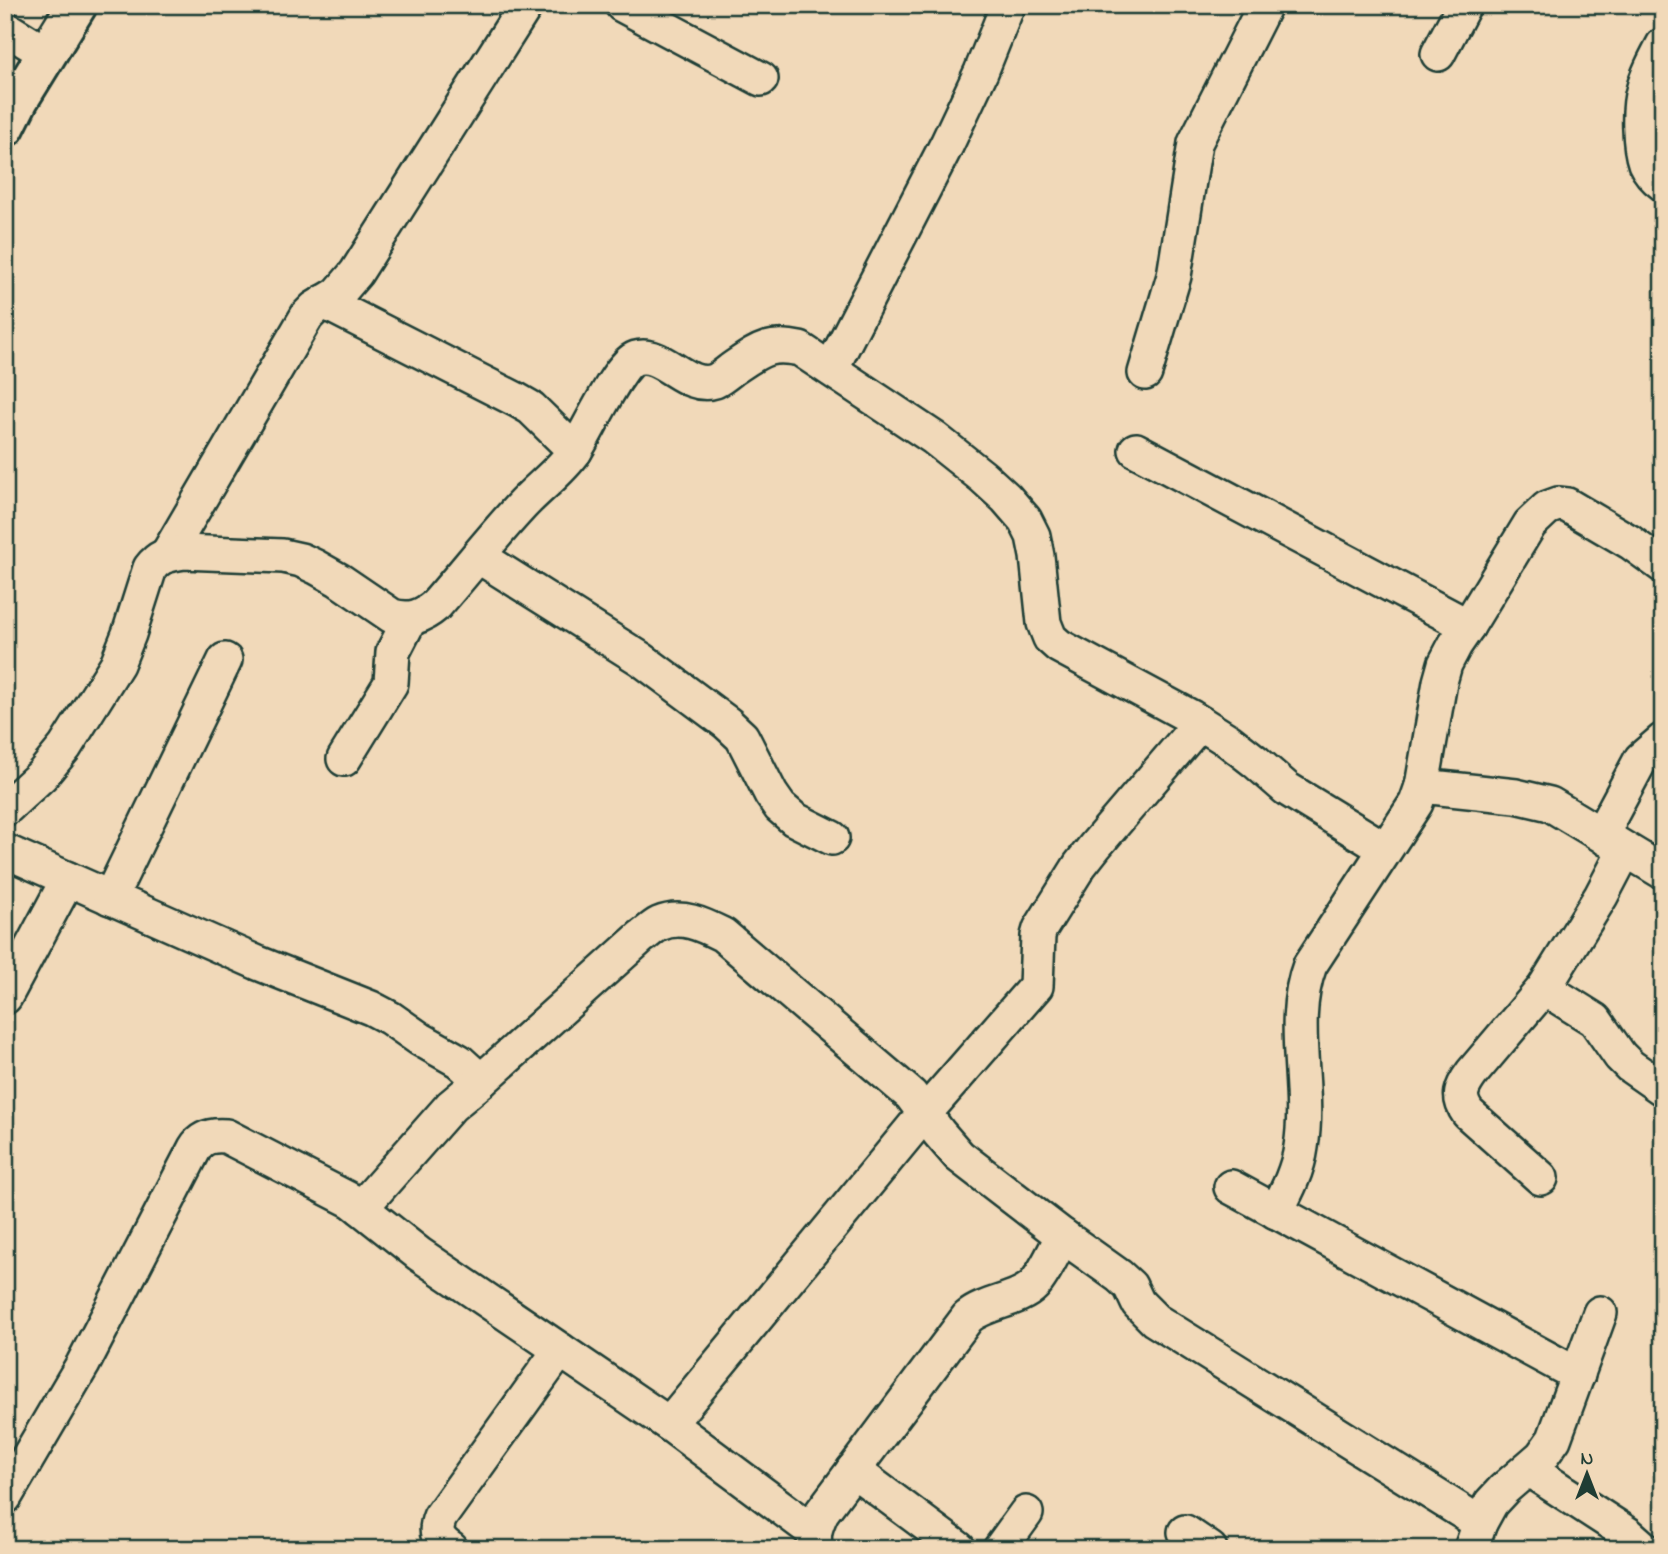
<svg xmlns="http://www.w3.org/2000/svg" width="1668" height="1554" viewBox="0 0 1668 1554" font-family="'Indie Flower',sans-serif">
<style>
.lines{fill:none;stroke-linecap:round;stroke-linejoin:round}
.street-casing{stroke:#1f3d34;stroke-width:38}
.secondary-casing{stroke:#1f3d34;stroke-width:44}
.street{stroke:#f1d9b9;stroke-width:33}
.secondary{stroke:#f1d9b9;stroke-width:38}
</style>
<rect width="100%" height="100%" fill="#f1d9b9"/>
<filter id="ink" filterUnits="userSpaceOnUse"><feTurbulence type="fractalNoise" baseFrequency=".0143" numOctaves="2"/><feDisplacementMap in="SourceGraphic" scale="14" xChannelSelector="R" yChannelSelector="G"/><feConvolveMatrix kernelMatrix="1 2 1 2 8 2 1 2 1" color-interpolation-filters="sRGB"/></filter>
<g filter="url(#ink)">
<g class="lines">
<defs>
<g id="street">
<path d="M 622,5 L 761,79"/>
<path d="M 5,28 L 47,54"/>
<path d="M 1663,45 C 1655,60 1647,75 1643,91 C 1638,108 1639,146 1645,163 C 1649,172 1655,178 1663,184"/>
<path d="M 1438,54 L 1464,5"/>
<path d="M 324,302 L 517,400 L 531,408 L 575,451"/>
<path d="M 831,369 L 947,144 L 981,72 L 1008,5"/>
<path d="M 1145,373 L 1174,276 L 1195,143 L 1265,5"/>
<path d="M 1136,450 L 1468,626"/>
<path d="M 167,555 L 307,316 L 315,308 L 338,294 L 356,273 L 526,5"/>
<path d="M 478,556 L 641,659 L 727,723 L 742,737 L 771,794 L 780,807 L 794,819 L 832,838"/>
<path d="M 344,759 L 391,683 L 393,652 L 410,619"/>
<path d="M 1422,786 L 1516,796 L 1550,804 L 1663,872"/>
<path d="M 5,809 L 42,775 L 65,747 L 117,664 L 129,634 L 150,568 C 160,555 168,555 183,552 L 283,556 L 301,560 L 316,567 L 339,580 L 392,616 C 410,621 422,617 436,605 C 465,572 493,536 523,504 C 540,486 561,471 575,451 C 587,433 619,363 636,358 C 663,350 685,391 715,381 C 721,378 727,373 732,369 C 759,351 768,342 800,349 L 934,438 L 983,477 L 1006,498 L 1025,520 L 1033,536 L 1037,556 L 1044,623 L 1050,638 L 1059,646 L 1191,717 L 1229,741 L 1256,762 L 1287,789 L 1385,849"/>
<path d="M 1607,839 L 1609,819 L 1641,759 L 1663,740"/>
<path d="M 5,851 L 258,963 L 371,1008 L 390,1018 L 420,1039 L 459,1061 L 481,1081"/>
<path d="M 110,898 L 225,660"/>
<path d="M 1544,988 L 1595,1020 L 1620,1056 L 1630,1066 L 1663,1089"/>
<path d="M 5,997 L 68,879"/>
<path d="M 1541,1178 L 1468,1113 C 1457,1097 1461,1088 1472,1073 L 1544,988 L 1601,896 L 1625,850"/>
<path d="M 1231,1187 L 1578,1375"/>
<path d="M 361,1208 L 451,1106 L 481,1081 L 641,937 C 647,933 653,927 659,924 C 682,914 703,925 723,935 L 911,1095 L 939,1133 L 959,1156 L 1063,1236 L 1119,1276 L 1130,1286 L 1138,1303 L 1155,1320 L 1480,1523"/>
<path d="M 1276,1212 C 1287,1191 1298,1170 1301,1147 C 1311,1087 1288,1023 1310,965 L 1416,803 L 1422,786 L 1440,682 L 1445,664 L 1455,645 L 1468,626 L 1530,524 L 1547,508 L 1558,504 L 1567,505 L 1630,542 L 1663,566"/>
<path d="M 669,1424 L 925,1113 L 1036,986 L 1038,936 L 1040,929 L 1080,865 L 1095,846 L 1200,723"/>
<path d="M 1528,1469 L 1628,1534 L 1645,1549"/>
<path d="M 853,1470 L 959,1549"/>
<path d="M 5,1497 L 83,1364 L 195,1148 C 202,1136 214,1135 226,1136 L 352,1201 L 419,1254 L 669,1424 L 814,1532"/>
<path d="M 1185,1532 L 1210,1549"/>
<path d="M 451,1549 C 437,1539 434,1532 440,1517 L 560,1350"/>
<path d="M 816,1549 C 812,1535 816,1525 822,1512 L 968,1317 C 986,1302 1019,1301 1034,1285 C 1045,1273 1054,1251 1063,1236"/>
<path d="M 1000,1549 L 1026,1513"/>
<path d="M 1471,1549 L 1480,1523 L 1491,1503 L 1504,1489 L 1542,1456 L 1554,1439 L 1600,1313"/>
</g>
<path id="secondary" d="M 5,127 L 19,99 L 77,5"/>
</defs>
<use href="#street" class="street-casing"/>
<use href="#secondary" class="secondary-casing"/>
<use href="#street" class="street"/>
<use href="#secondary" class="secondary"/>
</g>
</g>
<rect width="1668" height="1554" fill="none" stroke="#f1d9b9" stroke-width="28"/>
<rect x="14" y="14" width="1640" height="1526" fill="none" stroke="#1f3d34" stroke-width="2.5" filter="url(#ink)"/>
<g transform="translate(1587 1474)" stroke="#f1d9b9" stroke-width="5" paint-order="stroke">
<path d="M0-5L12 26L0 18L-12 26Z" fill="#1f3d34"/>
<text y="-10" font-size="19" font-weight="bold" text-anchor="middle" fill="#1f3d34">N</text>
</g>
</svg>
